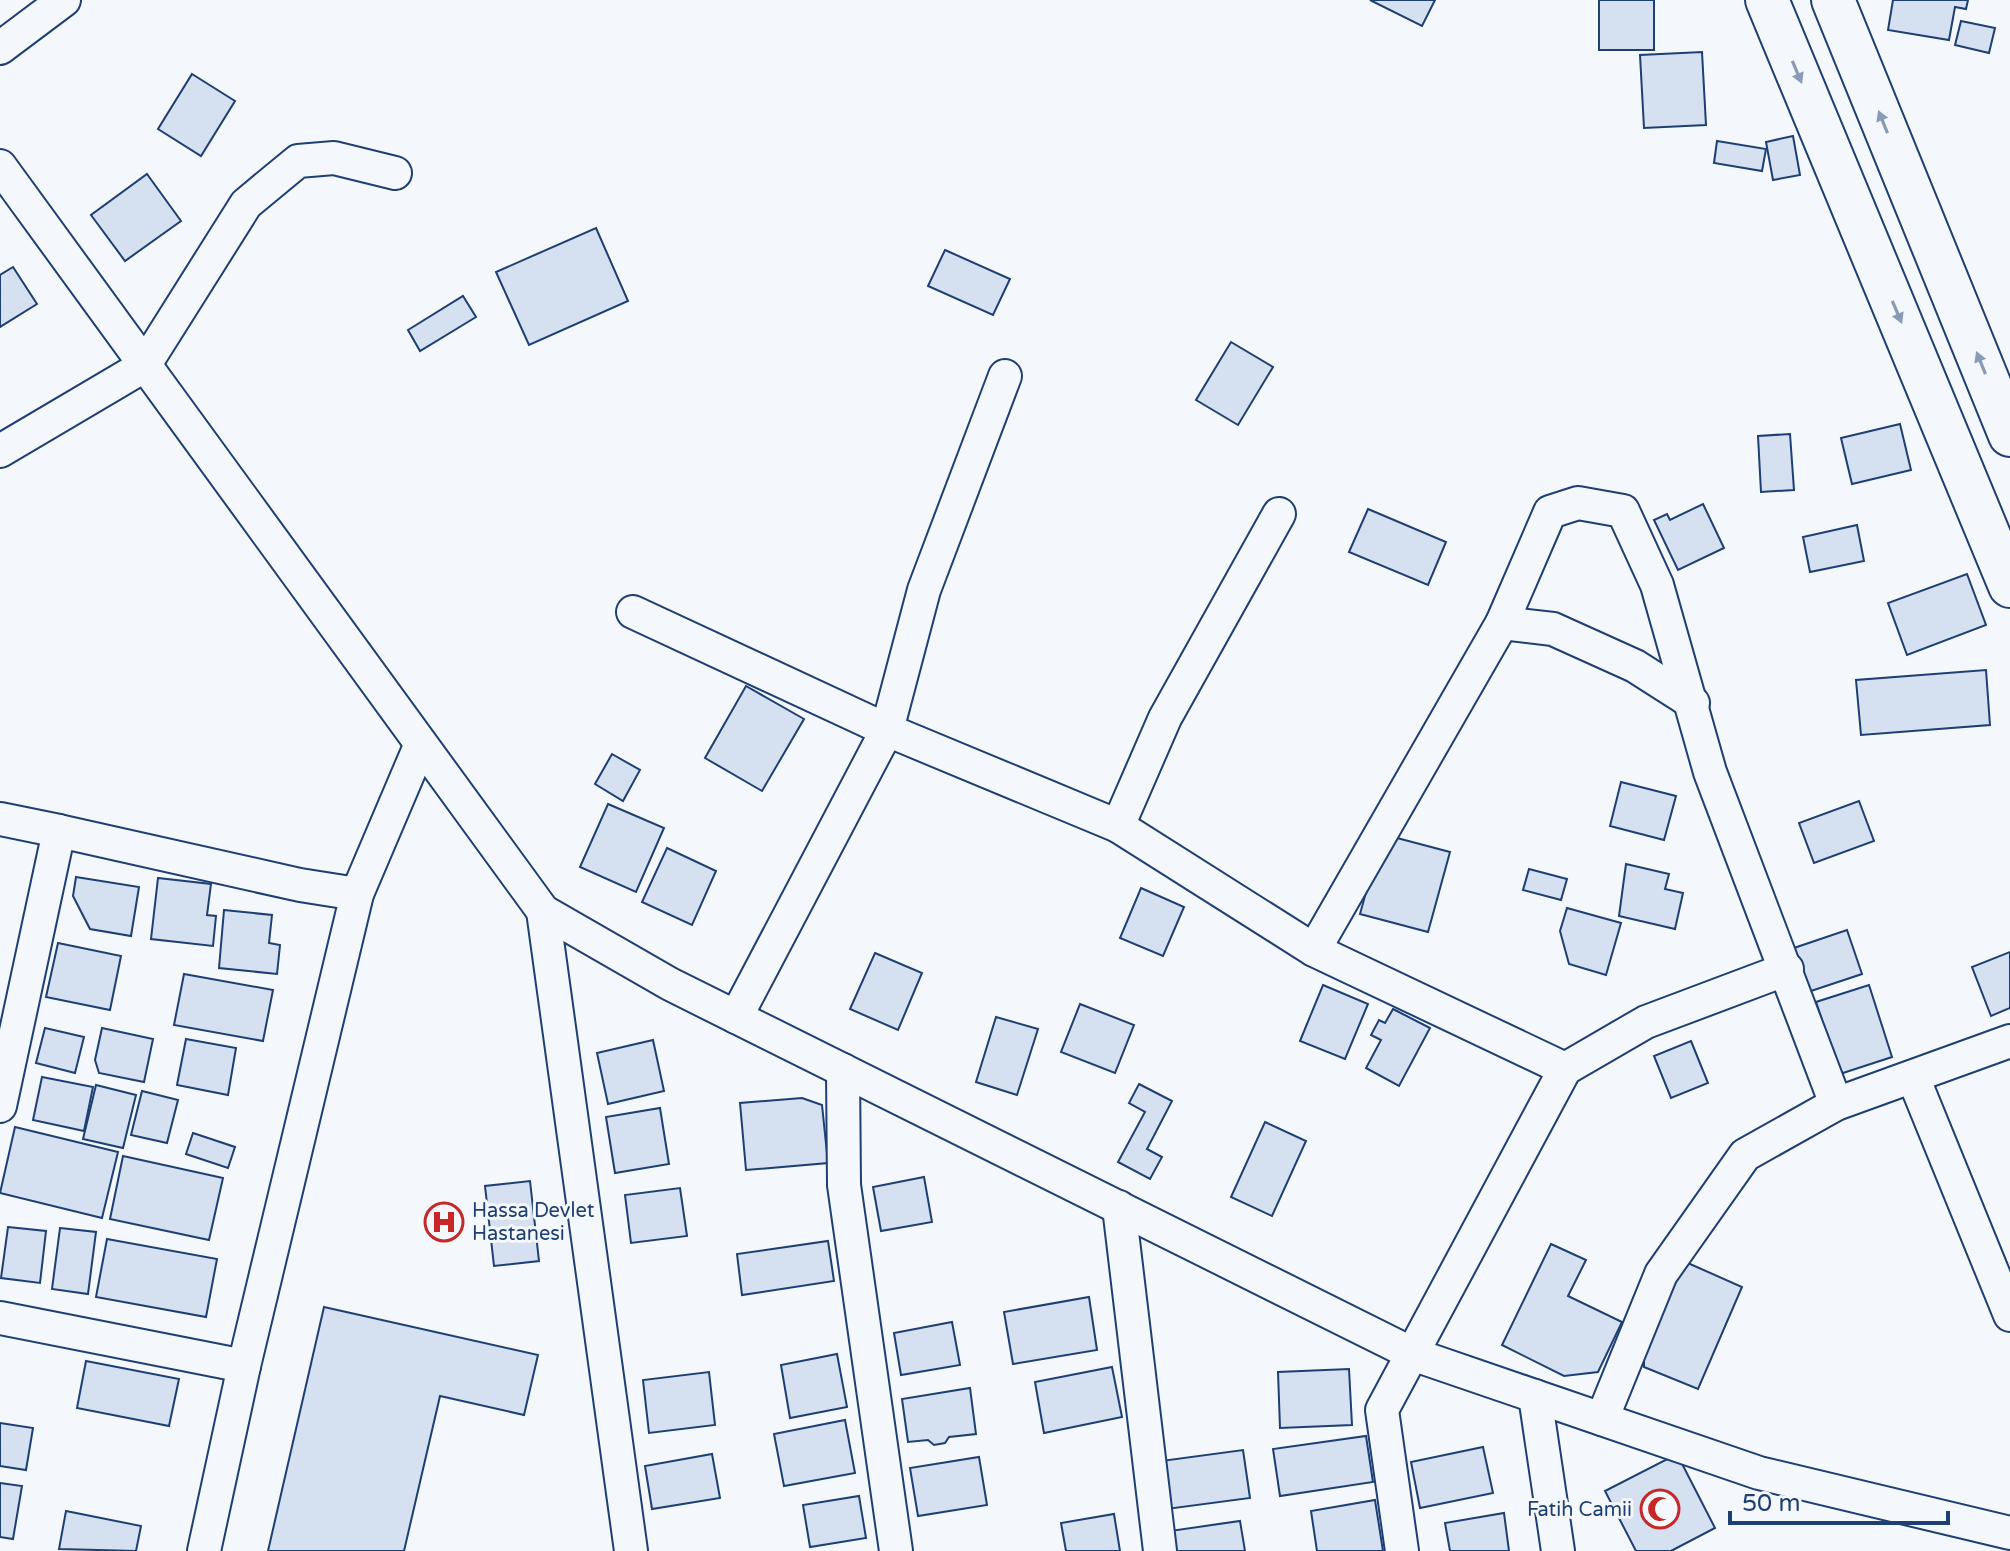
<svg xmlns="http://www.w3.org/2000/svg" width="2010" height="1551" viewBox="0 0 2010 1551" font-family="'Varela Round',sans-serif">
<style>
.building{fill:#d5e0f0;stroke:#1d3f73;stroke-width:2}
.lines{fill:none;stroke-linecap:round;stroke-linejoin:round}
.minor-casing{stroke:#1d3f73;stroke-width:36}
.major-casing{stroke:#1d3f73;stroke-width:46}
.minor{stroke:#f4f7fb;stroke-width:32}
.major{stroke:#f4f7fb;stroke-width:42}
.oneway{fill:#889bb7}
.labels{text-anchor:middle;stroke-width:6;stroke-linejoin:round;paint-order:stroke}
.poi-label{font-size:20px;fill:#1d3f73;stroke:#f4f7fb;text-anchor:start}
</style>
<rect width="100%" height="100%" fill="#f4f7fb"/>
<g class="building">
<path d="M 1370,0 L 1435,0 L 1422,26 Z"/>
<rect x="1599" y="0" width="55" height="50"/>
<path d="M 1893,0 L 1968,0 L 1966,9 L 1955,7 L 1949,40 L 1888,30 Z"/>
<path d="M 1961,21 L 1995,28 L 1989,53 L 1955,45 Z"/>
<path d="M 1702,52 L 1706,125 L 1644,128 L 1640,55 Z"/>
<path d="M 192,74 L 235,101 L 201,156 L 158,129 Z"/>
<path d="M 1793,136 L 1800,175 L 1773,180 L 1766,142 Z"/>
<path d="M 1717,141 L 1766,149 L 1762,171 L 1714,163 Z"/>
<path d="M 147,174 L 181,221 L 125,261 L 91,215 Z"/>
<path d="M 596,228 L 628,301 L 529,345 L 496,272 Z"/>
<path d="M 945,250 L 1010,279 L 993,315 L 928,286 Z"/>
<path d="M 13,267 L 37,304 L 0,327 L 0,275 Z"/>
<path d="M 463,296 L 476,317 L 420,351 L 408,330 Z"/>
<path d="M 1231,342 L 1273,367 L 1238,425 L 1196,400 Z"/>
<path d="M 1900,424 L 1911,470 L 1852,484 L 1841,438 Z"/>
<path d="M 1790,434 L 1794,490 L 1761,492 L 1758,436 Z"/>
<path d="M 1703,504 L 1724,548 L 1678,570 L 1654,520 L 1667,514 L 1670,520 Z"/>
<path d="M 1368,509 L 1446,542 L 1428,585 L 1349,552 Z"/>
<path d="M 1857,525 L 1864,561 L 1810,572 L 1803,537 Z"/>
<path d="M 1967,574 L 1986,625 L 1907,655 L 1888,603 Z"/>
<path d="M 1986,670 L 1990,725 L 1861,735 L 1856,680 Z"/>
<path d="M 746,686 L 804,719 L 762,791 L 705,758 Z"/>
<path d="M 612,754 L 640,770 L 623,801 L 595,784 Z"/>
<path d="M 1621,782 L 1676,796 L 1664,840 L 1610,826 Z"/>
<path d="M 1859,801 L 1874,841 L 1814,863 L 1799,823 Z"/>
<path d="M 608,804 L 664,828 L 636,892 L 580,867 Z"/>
<path d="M 1382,834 L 1450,852 L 1428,932 L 1360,914 Z"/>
<path d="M 667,848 L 716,871 L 692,925 L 642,902 Z"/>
<path d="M 1626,864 L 1669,874 L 1665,889 L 1683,893 L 1675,929 L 1619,916 Z"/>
<path d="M 1529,869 L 1567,879 L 1561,900 L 1523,890 Z"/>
<path d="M 76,877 L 139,887 L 131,936 L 90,929 L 73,896 Z"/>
<path d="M 158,878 L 211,884 L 207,915 L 216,916 L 213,946 L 151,939 Z"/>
<path d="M 1141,888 L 1184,907 L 1163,956 L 1120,938 Z"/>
<path d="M 1567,908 L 1621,923 L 1606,975 L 1569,964 L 1560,931 Z"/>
<path d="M 224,910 L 272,915 L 269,943 L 280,945 L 277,974 L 219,968 Z"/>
<path d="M 1847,930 L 1862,974 L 1808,992 L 1794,948 Z"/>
<path d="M 58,943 L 121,956 L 110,1010 L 46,997 Z"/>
<path d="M 2010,952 L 2010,1008 L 1991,1016 L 1972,967 Z"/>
<path d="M 875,953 L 922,973 L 898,1030 L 850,1009 Z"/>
<path d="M 184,974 L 273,990 L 263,1041 L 174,1025 Z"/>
<path d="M 1323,985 L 1368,1004 L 1345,1059 L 1300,1041 Z"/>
<path d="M 1869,985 L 1892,1057 L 1840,1074 L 1816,1002 Z"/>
<path d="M 1080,1004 L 1134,1025 L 1115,1073 L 1061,1052 Z"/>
<path d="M 1393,1009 L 1430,1028 L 1399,1086 L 1366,1068 L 1381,1040 L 1371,1035 L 1379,1020 L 1385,1023 Z"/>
<path d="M 996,1017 L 1038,1029 L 1017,1095 L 976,1082 Z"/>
<path d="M 45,1028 L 84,1037 L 75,1073 L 36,1063 Z"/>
<path d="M 102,1028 L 153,1039 L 144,1082 L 99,1073 L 95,1060 Z"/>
<path d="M 186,1039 L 236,1048 L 228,1095 L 177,1085 Z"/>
<path d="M 653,1040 L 664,1091 L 608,1104 L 597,1053 Z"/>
<path d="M 1691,1041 L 1708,1083 L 1671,1098 L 1654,1056 Z"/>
<path d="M 42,1077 L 93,1087 L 84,1131 L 33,1120 Z"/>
<path d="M 1139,1084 L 1172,1101 L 1147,1149 L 1162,1157 L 1150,1179 L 1118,1162 L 1145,1112 L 1129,1103 Z"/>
<path d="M 96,1085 L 136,1095 L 123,1148 L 83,1139 Z"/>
<path d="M 142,1091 L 178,1100 L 167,1143 L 131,1135 Z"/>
<path d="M 802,1098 L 822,1105 L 828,1163 L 746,1170 L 740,1103 Z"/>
<path d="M 660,1108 L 669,1164 L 615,1173 L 606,1117 Z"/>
<path d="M 1265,1122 L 1306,1141 L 1272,1216 L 1231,1197 Z"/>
<path d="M 15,1127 L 118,1152 L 102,1218 L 0,1193 Z"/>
<path d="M 193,1133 L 235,1147 L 228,1168 L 186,1154 Z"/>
<path d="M 123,1156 L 223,1178 L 209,1240 L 110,1219 Z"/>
<path d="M 924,1177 L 932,1222 L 881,1231 L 873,1187 Z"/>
<path d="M 530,1181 L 539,1261 L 494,1266 L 485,1186 Z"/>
<path d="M 680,1188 L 687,1236 L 631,1243 L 625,1195 Z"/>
<path d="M 8,1227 L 46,1231 L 40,1283 L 1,1278 Z"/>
<path d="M 60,1228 L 96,1232 L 88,1294 L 52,1289 Z"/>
<path d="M 107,1239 L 217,1259 L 206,1317 L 96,1297 Z"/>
<path d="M 828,1241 L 834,1281 L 742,1295 L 737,1254 Z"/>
<path d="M 1551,1244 L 1586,1260 L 1568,1296 L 1622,1322 L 1598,1372 L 1564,1376 L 1502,1345 Z"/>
<path d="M 1681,1260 L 1742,1287 L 1698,1389 L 1644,1367 L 1644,1346 Z"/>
<path d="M 1089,1297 L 1097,1350 L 1013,1364 L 1004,1312 Z"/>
<path d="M 324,1307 L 538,1355 L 524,1415 L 440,1396 L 404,1551 L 268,1551 Z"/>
<path d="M 952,1322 L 960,1365 L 901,1375 L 894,1333 Z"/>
<path d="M 837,1354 L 847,1407 L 790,1418 L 781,1365 Z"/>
<path d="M 86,1361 L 179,1379 L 169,1426 L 77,1408 Z"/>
<path d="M 1112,1367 L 1122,1417 L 1044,1433 L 1035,1382 Z"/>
<path d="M 1349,1369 L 1352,1425 L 1280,1428 L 1278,1372 Z"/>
<path d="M 709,1372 L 715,1425 L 649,1433 L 643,1380 Z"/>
<path d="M 970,1388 L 976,1434 L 949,1437 L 945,1443 L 934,1445 L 928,1440 L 908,1442 L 902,1399 Z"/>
<path d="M 845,1420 L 855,1473 L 784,1486 L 774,1434 Z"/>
<path d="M 0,1423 L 33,1428 L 26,1470 L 0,1466 Z"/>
<path d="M 1366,1436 L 1373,1482 L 1280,1496 L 1273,1449 Z"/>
<path d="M 1483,1447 L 1493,1493 L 1420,1508 L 1411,1462 Z"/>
<path d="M 1243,1450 L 1250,1498 L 1167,1509 L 1161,1461 Z"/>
<path d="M 712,1454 L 720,1498 L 652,1509 L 645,1466 Z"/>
<path d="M 1677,1454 L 1715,1528 L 1671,1551 L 1636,1551 L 1605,1491 Z"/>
<path d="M 979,1457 L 987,1505 L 918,1516 L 910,1468 Z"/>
<path d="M 0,1483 L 22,1486 L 13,1539 L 0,1537 Z"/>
<path d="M 859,1496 L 866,1538 L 810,1547 L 803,1505 Z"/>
<path d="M 1375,1500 L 1383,1551 L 1317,1551 L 1311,1511 Z"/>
<path d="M 66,1511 L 141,1526 L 136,1551 L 59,1549 Z"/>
<path d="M 1504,1513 L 1509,1551 L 1450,1551 L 1445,1523 Z"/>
<path d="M 1114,1514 L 1120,1551 L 1066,1551 L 1061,1523 Z"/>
<path d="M 1240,1521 L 1245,1551 L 1173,1551 L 1170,1531 Z"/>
</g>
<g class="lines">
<defs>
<g id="minor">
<path d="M 0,48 L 64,0"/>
<path d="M 0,166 L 543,911 L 670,984 L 1415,1355 L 1759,1473 L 2010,1533"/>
<path d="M 0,451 L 144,366 L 246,204 L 298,161 L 334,158 L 395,173"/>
<path d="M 633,612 L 887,730 L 924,590 L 1005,376"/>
<path d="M 1502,623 L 1553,629 L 1635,666 L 1693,703"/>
<path d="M 0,819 L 59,831"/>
<path d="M 1118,826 L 1165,718 L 1279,514"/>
<path d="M 543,911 L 631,1551"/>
<path d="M 1314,950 L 1502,623 L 1550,512 L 1578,503 L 1623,511 L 1657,585 L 1710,772 L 1836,1104"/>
<path d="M 736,1017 L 887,730 L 1118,826 L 1314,950 L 1565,1069"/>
<path d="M 843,1070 L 844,1185 L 896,1551"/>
<path d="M 1913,1077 L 2010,1315"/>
<path d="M 0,1106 L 59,831 L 300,885 L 357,894"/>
<path d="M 1119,1207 L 1160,1551"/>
<path d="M 0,1318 L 244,1366"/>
<path d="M 1535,1396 L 1558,1551"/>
<path d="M 1602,1419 L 1661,1274 L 1745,1155 L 1836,1104 L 2010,1041"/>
<path d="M 204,1551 L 244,1366 L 357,894 L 420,746"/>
<path d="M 1402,1551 L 1382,1410 L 1565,1069 L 1646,1022 L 1787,969"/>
</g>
<g id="major">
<path d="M 1767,0 L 2010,586"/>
<path d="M 1833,0 L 2010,435"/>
</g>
</defs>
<use href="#minor" class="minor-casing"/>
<use href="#major" class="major-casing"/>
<use href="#minor" class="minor"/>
<use href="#major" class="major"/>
</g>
<defs><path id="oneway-solid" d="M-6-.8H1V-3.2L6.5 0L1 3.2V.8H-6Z" transform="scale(2)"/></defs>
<g class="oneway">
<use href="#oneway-solid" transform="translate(1797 72) rotate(67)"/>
<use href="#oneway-solid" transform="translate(1883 122) rotate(-112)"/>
<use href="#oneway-solid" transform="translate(1897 312) rotate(67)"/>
<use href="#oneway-solid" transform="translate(1981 363) rotate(-112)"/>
</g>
<defs>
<symbol id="hospital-ring" viewBox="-11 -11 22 22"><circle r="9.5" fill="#f4f7fb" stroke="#c62828" stroke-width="1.5"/><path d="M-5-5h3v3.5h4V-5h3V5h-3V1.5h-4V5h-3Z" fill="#c62828"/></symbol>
<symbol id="mosque-ring" viewBox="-11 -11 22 22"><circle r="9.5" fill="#f4f7fb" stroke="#c62828" stroke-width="1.5"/><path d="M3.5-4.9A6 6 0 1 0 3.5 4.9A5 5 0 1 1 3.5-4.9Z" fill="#c62828"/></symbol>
</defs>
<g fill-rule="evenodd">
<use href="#hospital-ring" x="422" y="1200" width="44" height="44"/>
<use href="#mosque-ring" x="1638" y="1487" width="44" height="44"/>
</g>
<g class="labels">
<g class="poi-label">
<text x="472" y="1217">Hassa Devlet<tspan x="472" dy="23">Hastanesi</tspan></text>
<text x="1632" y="1516" text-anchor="end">Fatih Camii</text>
</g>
</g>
<path d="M1730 1511v12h218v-12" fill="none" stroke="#1d3f73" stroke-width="4"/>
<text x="1742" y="1511" font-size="24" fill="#1d3f73" stroke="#f4f7fb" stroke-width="6" paint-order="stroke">50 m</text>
</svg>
